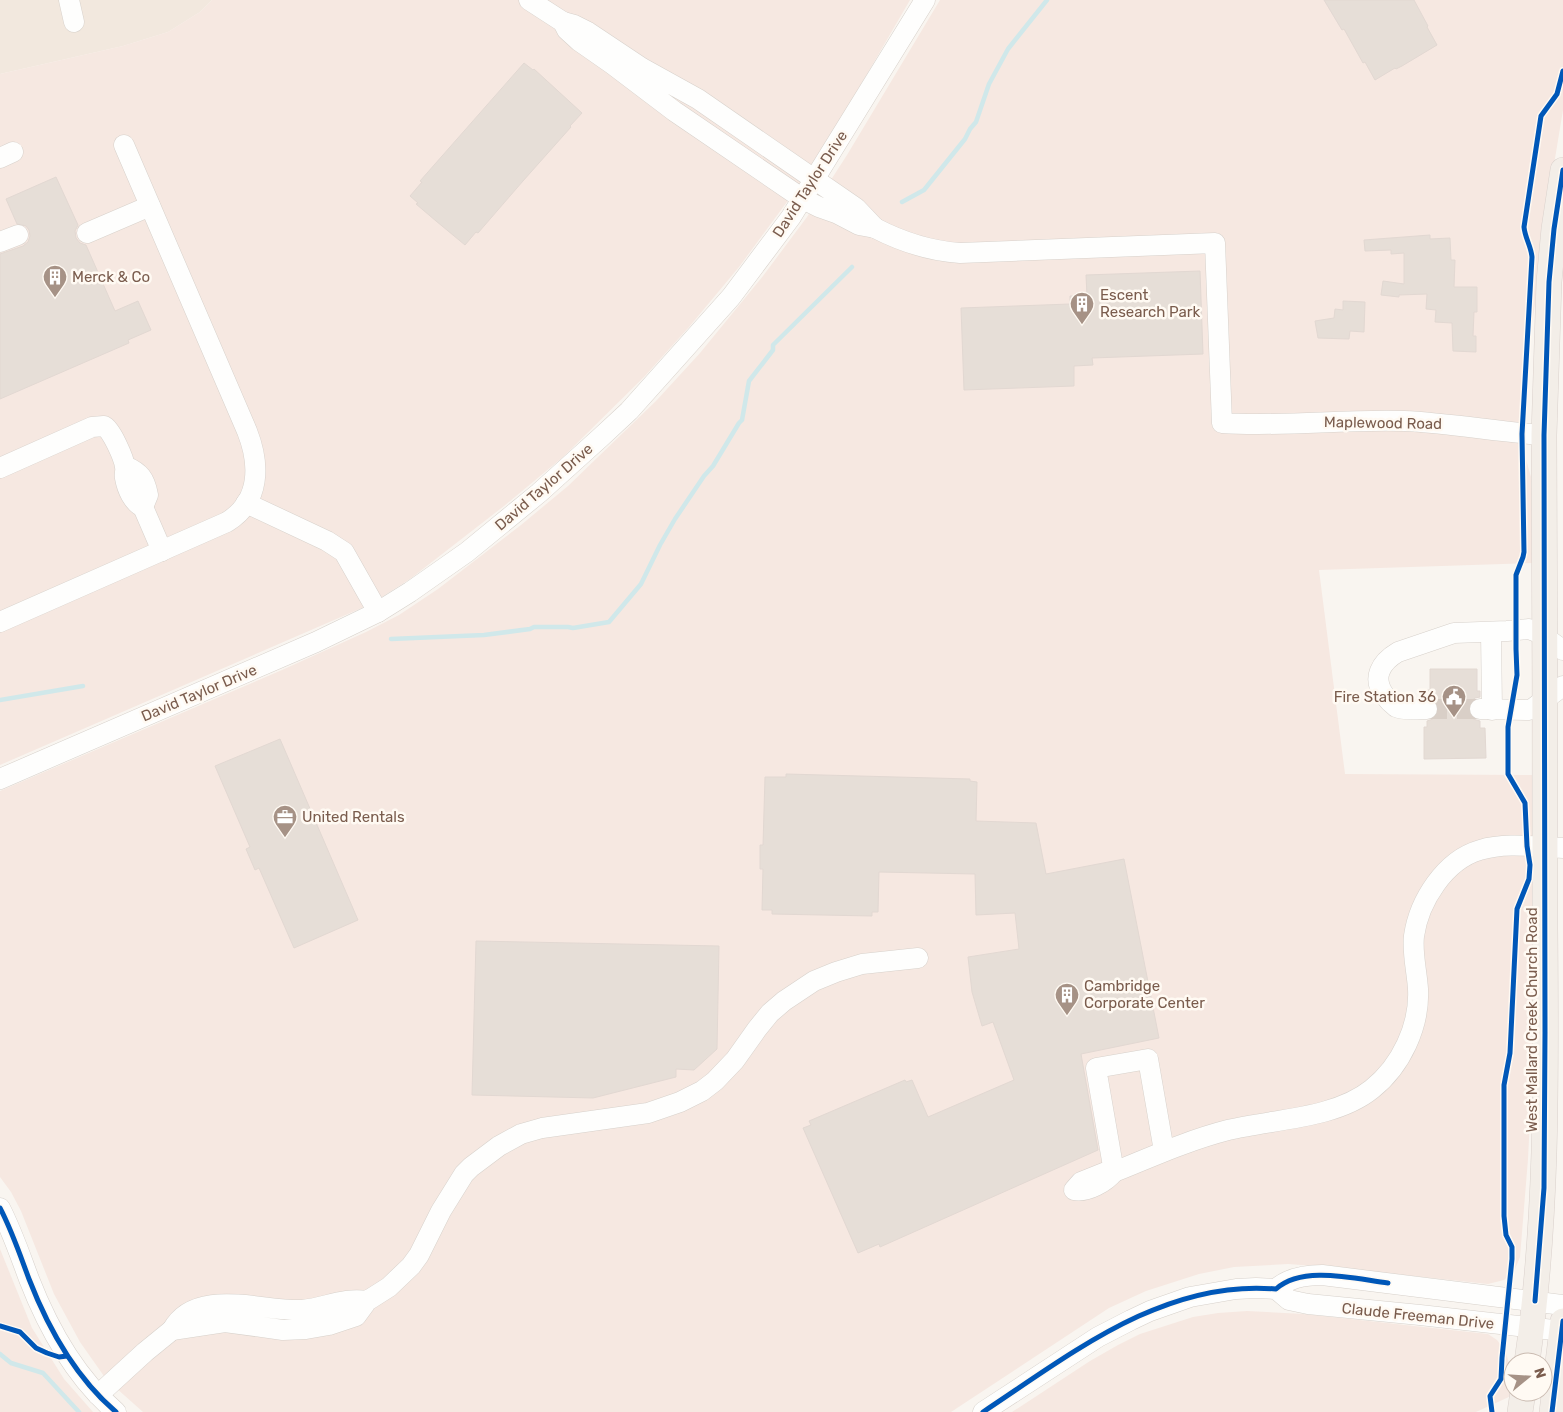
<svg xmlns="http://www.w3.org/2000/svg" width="1563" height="1412" viewBox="0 0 1563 1412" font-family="Rubik,sans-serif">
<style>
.residential{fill:#f2e8de}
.commercial{fill:#f6e8e1}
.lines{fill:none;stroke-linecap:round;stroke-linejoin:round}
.stream{stroke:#d0e8ea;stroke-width:4.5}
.building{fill:#e6ded7;stroke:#e2d8d2}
.minor-tunnel{stroke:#d9cfc7;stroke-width:20;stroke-dasharray:20 10;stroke-linecap:butt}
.minor-casing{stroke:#d7d1cb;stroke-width:21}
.major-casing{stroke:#dad1cc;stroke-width:26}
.minor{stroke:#fefefd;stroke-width:20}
.major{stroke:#f3eee8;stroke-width:25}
.cycleway-casing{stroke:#fffaf3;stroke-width:8}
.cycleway{stroke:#0057b8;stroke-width:5}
.labels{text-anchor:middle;stroke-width:5;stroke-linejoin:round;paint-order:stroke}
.street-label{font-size:15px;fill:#7a5c4d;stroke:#fffaf3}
.poi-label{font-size:15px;fill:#7a5c4d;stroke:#fffaf3;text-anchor:start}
</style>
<rect width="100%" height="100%" fill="#f9f5f0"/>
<path class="residential" d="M 0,0 L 212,0 L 200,12 L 168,32 L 123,46 L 0,74 Z"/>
<g class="commercial">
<path d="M 212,0 L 910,0 L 845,112 L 798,187 L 739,267 L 689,327 L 644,377 L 563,457 L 504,506 L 410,579 L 371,604 L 0,765 L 0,74 L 123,46 L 168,32 L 200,12 Z"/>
<path d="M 940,0 L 1563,0 L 1563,110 L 1542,237 L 1535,304 L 1530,337 L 1525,456 L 1531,477 L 1532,492 L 1534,563 L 1319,570 L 1345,774 L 1535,775 L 1534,1037 L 1528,1159 L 1520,1257 L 1515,1269 L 1504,1280 L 1488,1284 L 1328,1267 L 1288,1264 L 1234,1267 L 1199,1274 L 1146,1291 L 1109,1308 L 951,1412 L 143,1412 L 106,1379 L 80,1342 L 54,1294 L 21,1211 L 11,1192 L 0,1177 L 0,791 L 282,670 L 366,632 L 399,615 L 438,589 L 521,525 L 568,486 L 656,401 L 700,353 L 763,276 L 807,217 L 847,155 Z"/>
<path d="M 0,1249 L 32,1328 L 64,1379 L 93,1412 L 0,1412 Z"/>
<path d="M 1247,1311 L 1304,1314 L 1488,1334 L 1497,1340 L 1506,1352 L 1510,1368 L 1511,1396 L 1476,1412 L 1012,1412 L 1090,1361 L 1118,1345 L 1140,1334 L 1193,1317 L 1218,1313 Z"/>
</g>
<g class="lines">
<g class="stream">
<path d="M 902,202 L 924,190 L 965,139 L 970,129 L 976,122 L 989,84 L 1008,49 L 1047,0"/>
<path d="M 391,639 L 484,635 L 530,629 L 534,627 L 568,627 L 573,628 L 609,622 L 641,584 L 660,545 L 675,519 L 704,476 L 713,466 L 739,423 L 742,420 L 749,381 L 773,350 L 773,345 L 852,267"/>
<path d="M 0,700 L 83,686"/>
<path d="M 0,1354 L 11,1363 L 43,1373 L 79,1412"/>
</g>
</g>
<g class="building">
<path d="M 1324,0 L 1414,0 L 1428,26 L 1427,27 L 1437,45 L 1402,66 L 1396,69 L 1395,68 L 1375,80 L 1365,62 L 1363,63 L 1344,29 L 1342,30 Z"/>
<path d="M 524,63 L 533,70 L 534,69 L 582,113 L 570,126 L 571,127 L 523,181 L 478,233 L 476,232 L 465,245 L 436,221 L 416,204 L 418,203 L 410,196 L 422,182 L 420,181 Z"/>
<path d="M 56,177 L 78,225 L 75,231 L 76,238 L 80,243 L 86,245 L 115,311 L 138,301 L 151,330 L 128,340 L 129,343 L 0,399 L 0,254 L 23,246 L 28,242 L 30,236 L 29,230 L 26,226 L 17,224 L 6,199 Z"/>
<path d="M 1430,235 L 1430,239 L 1450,238 L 1451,260 L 1455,260 L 1454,287 L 1477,287 L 1477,312 L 1474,312 L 1473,336 L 1476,336 L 1476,352 L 1453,351 L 1452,323 L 1435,322 L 1436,310 L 1426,309 L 1427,294 L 1399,295 L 1399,297 L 1381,295 L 1383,281 L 1404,284 L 1404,253 L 1391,254 L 1391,250 L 1365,251 L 1364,240 Z"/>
<path d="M 1200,271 L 1203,354 L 1092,358 L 1093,365 L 1074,366 L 1074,386 L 964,390 L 961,308 L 1070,304 L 1070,296 L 1087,296 L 1086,275 Z"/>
<path d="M 1343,301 L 1365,302 L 1364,332 L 1350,331 L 1349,339 L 1318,338 L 1315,321 L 1334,318 L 1335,309 L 1343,310 Z"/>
<path d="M 1430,669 L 1477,669 L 1477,691 L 1480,691 L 1480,697 L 1475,698 L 1470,702 L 1468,709 L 1469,714 L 1473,719 L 1480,721 L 1480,728 L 1485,728 L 1486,758 L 1424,759 L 1424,727 L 1427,727 L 1427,721 L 1433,719 L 1437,715 L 1439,709 L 1437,702 L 1432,698 L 1427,697 L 1427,690 L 1430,690 Z"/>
<path d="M 280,739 L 358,920 L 294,948 L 259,868 L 255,870 L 246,849 L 250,847 L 215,766 Z"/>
<path d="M 786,774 L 970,779 L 970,781 L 977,782 L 976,821 L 1036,823 L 1046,874 L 1124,859 L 1159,1038 L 1081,1054 L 1098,1150 L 880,1247 L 879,1244 L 858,1253 L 803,1128 L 811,1125 L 809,1121 L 905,1080 L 906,1082 L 912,1080 L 928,1117 L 1014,1080 L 993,1022 L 982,1026 L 972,992 L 968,957 L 1019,949 L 1015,913 L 976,915 L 975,874 L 879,872 L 878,912 L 872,912 L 872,916 L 772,914 L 772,910 L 762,910 L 763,869 L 760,869 L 760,845 L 763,845 L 765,777 L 786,777 Z"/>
<path d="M 476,941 L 719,946 L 717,1049 L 694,1070 L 676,1069 L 676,1077 L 593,1098 L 472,1095 Z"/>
</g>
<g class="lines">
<path class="minor-tunnel" d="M 1427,709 L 1480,709"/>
<defs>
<g id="minor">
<path d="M 69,0 L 74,22"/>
<path d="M 529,0 L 563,22"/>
<path d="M 563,22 L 574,25 L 588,32 L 642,68 L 698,99 L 856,208 L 875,228 L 859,225 L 836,213 L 819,207 L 803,199 L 674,111 L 612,64 L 579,41 L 567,30 Z"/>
<path d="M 0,158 L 13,152"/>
<path d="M 875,228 C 902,242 930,251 960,253 L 1215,243 L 1222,423 C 1283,427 1343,419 1404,421 C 1451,423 1497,432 1544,435"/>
<path d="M 87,233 L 150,206"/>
<path d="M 0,242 L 18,235"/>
<path d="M 0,468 L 92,427 L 104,426 C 111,429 124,458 125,467 C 126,470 124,474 125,478 C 127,489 133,503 143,507 L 148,495 C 145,479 140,472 125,466"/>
<path d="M 246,503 L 327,541 L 344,552 L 378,612"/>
<path d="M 143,507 L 162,551"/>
<path d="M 0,622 L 227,522 C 261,501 260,464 247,431 L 124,145"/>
<path d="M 1491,632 L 1492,710"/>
<path d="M 1427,709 C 1418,709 1405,711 1396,707 C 1392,704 1388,700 1385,696 C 1371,678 1381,662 1398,652 L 1454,633 L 1507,631 L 1529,629 L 1539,633 L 1563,650"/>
<path d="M 1480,709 L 1528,710 L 1532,709 L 1563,686"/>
<path d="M 0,779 L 316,642 L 378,612 L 410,592 L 467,552 L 539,493 L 601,437 L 629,411 L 731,297 L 791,217 L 925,0"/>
<path d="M 1164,1151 L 1148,1059 L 1096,1068 L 1114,1172 C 1151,1157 1189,1140 1228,1130 C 1273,1119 1335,1119 1372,1089 C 1401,1066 1420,1026 1418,989 C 1417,972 1412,953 1414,936 C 1419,901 1445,860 1480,850 C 1506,842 1536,847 1563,848"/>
<path d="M 1106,1172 L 1114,1172 C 1106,1182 1087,1193 1074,1190 L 1081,1182 Z"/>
<path d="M 0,1208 C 12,1231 20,1255 29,1279 C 48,1328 75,1377 116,1412"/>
<path d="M 1276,1289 C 1288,1278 1306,1275 1322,1275 L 1563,1305"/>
<path d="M 367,1301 C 344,1297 325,1308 302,1310 C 263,1312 196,1286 172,1330 L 225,1322 L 283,1330 L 306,1329 L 329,1325 L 356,1316 L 367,1301 L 389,1287 L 411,1266 L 419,1255 L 441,1211 L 464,1174 L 471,1167 L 499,1146 L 521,1134 L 542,1128 L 648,1113 L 680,1102 L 702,1091 L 715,1081 L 735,1060 L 757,1029 L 770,1013 L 784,1001 L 814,981 L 836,972 L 862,964 L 918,958"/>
<path d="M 98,1395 L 145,1352 L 172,1330"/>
<path d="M 983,1412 L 1098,1337 L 1131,1320 L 1150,1311 L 1190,1297 L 1236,1289 L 1256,1288 L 1276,1289 L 1289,1300 L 1308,1304 L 1420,1315 L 1563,1331"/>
</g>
<g id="major">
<path d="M 1527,1362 C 1548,1217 1546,1071 1545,925 C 1545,762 1545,598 1544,435 L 1549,282 L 1554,229 L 1563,170"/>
<path d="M 1520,1412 L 1523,1392"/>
<path d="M 1552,1412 L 1563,1321"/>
</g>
</defs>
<use href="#minor" class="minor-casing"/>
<use href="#major" class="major-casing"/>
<use href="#minor" class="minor"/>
<use href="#major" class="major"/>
<defs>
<g id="cycleway">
<path d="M 0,1208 C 12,1231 20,1255 29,1279 C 48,1328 75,1377 116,1412"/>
<path d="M 1535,1301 L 1544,1188 L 1545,1032 L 1544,435 L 1549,282 L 1554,229 L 1563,170"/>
<path d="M 0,1326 L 20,1332 L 36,1348 L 47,1353 L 59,1357 L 67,1356"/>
<path d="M 983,1412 C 1071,1354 1164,1279 1276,1289 C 1303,1265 1355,1279 1388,1283"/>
<path d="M 1492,1412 L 1490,1396 L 1501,1379 L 1502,1358 L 1512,1259 L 1512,1247 L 1506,1235 L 1504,1216 L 1504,1085 L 1510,1053 L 1517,909 L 1529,879 L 1530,865 L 1527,846 L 1525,803 L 1508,774 L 1508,727 L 1517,675 L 1516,649 L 1516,575 L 1523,557 L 1524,552 L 1522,434 L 1532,257 C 1531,246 1525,238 1524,227 L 1541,116 L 1557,94 L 1563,71"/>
<path d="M 1552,1412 L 1563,1321"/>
</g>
</defs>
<use href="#cycleway" class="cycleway-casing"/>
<use href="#cycleway" class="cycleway"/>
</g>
<defs>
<symbol id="building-pin" viewBox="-11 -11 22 30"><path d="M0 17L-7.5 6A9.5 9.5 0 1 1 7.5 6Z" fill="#a69286" stroke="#fffaf3"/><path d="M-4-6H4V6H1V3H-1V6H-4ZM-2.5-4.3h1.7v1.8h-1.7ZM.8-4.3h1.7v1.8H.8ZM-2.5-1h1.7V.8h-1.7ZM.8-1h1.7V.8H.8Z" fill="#fff"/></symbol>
<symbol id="civic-pin" viewBox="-11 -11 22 30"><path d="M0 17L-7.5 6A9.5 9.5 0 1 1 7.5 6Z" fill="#a69286" stroke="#fffaf3"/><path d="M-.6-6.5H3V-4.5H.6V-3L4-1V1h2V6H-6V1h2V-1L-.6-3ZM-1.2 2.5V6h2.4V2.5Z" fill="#fff"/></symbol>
<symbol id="office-pin" viewBox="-11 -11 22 30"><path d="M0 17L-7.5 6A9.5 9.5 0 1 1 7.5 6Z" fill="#a69286" stroke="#fffaf3"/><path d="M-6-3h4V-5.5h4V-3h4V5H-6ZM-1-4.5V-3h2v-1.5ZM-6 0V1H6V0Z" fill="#fff"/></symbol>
</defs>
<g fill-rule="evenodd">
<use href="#building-pin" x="41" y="263" width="28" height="38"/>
<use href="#building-pin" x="1068" y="290" width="28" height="38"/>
<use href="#civic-pin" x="1440" y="683" width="28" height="38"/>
<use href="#office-pin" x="271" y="803" width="28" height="38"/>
<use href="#building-pin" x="1053" y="981" width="28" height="38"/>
</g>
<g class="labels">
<g class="street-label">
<text transform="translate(810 184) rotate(-57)" y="5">David Taylor Drive</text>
<text transform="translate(1383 423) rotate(1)" y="5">Maplewood Road</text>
<text transform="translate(544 487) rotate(-41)" y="5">David Taylor Drive</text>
<text transform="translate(199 693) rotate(-23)" y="5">David Taylor Drive</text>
<text transform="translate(1532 1020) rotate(-90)" y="5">West Mallard Creek Church Road</text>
<text transform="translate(1418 1316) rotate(6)" y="5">Claude Freeman Drive</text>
</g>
<g class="poi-label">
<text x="72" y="282">Merck &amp; Co</text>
<text x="1100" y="300">Escent<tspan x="1100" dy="17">Research Park</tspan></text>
<text x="1436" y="702" text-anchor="end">Fire Station 36</text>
<text x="302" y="822">United Rentals</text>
<text x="1084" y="991">Cambridge<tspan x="1084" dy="17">Corporate Center</tspan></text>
</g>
</g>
<g transform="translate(1528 1377) rotate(72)"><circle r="24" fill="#fffaf3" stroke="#cabbb1"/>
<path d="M0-4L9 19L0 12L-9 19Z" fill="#a69286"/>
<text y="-8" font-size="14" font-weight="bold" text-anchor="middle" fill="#7a5c4d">N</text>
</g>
</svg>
